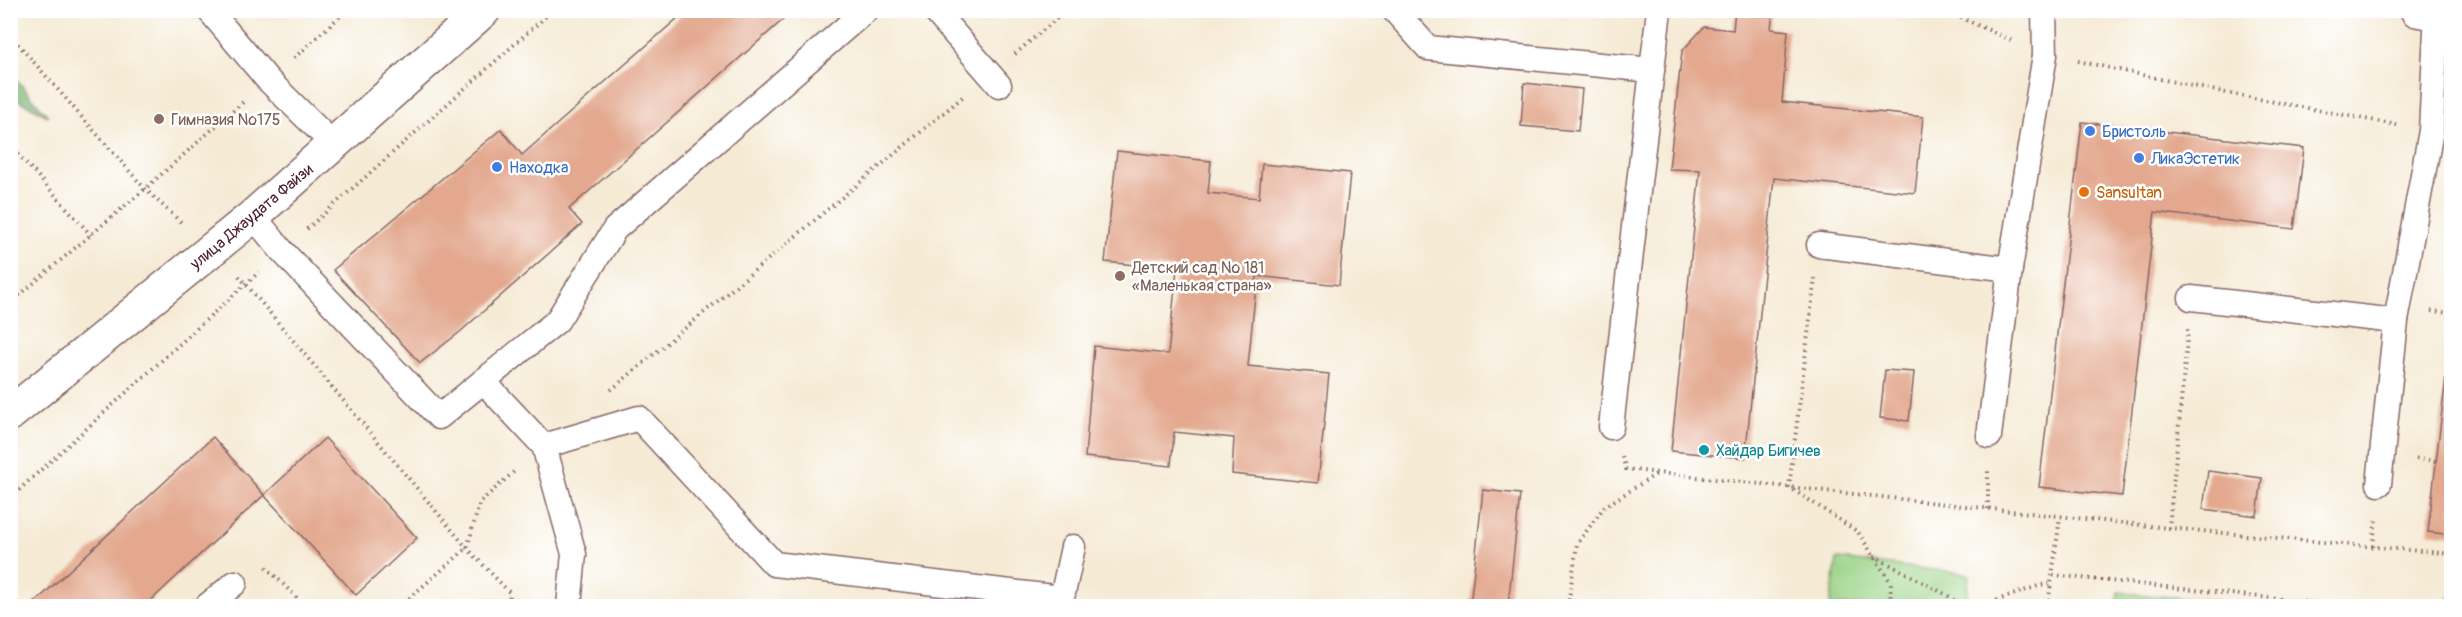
<svg xmlns="http://www.w3.org/2000/svg" width="2462" height="617" viewBox="0 0 2462 617" font-family="Pangolin,sans-serif">
<style>
.green{fill:#9ad386;stroke:#727958;stroke-width:1.5}
.forest{fill:#7bb573;stroke:#626a4f;stroke-width:1.5}
.building{fill:#e3a88e}
.lines{fill:none;stroke-linecap:round;stroke-linejoin:round}
.lane-casing{stroke:#866666;stroke-width:27}
.street-casing{stroke:#866666;stroke-width:36}
.path{stroke:#866666;stroke-width:4;stroke-dasharray:1.5 4.5;stroke-linecap:butt}
.lane{stroke:#fff;stroke-width:24}
.street{stroke:#fff;stroke-width:33}
.education-dot{fill:#8d6e63;stroke:#fff;stroke-width:2}
.shop-dot{fill:#3f7fe0;stroke:#fff;stroke-width:2}
.food-dot{fill:#e8710a;stroke:#fff;stroke-width:2}
.culture-dot{fill:#0f9aa8;stroke:#fff;stroke-width:2}
.labels{text-anchor:middle;stroke-width:5;stroke-linejoin:round;paint-order:stroke}
.education-label{font-size:16px;fill:#785e54;stroke:#fff;text-anchor:start}
.shop-label{font-size:16px;fill:#366cbe;stroke:#fff;text-anchor:start}
.food-label{font-size:16px;fill:#c56008;stroke:#fff;text-anchor:start}
.street-label{font-size:16px;fill:#4a1f2b;stroke:#fff}
.culture-label{font-size:16px;fill:#0d838f;stroke:#fff;text-anchor:start}
</style>
<rect width="100%" height="100%" fill="#fff"/>
<filter id="ink" filterUnits="userSpaceOnUse"><feTurbulence type="fractalNoise" baseFrequency=".0167" numOctaves="2"/><feDisplacementMap in="SourceGraphic" scale="12" xChannelSelector="R" yChannelSelector="G"/><feConvolveMatrix kernelMatrix="1 2 1 2 8 2 1 2 1" color-interpolation-filters="sRGB"/></filter>
<filter id="wash" filterUnits="userSpaceOnUse"><feTurbulence type="fractalNoise" baseFrequency=".008" numOctaves="4" result="noise"/><feDisplacementMap in="SourceGraphic" scale="24" xChannelSelector="R" yChannelSelector="G"/><feGaussianBlur stdDeviation="1.35" result="paint"/><feColorMatrix in="noise" values="0 0 0 0 0 0 0 0 0 0 0 0 0 0 0 0 0 1.4 0 .05"/><feComposite in="paint" operator="in"/></filter>
<g filter="url(#wash)">
<rect width="100%" height="100%" fill="#f5ead4"/>
<g class="green">
<path d="M 1837,559 L 1969,574 L 1966,606 L 1830,606 Z"/>
<path d="M 2118,592 L 2264,606 L 2117,606 Z"/>
</g>
<path class="forest" d="M 10,73 L 11,73 L 48,116 L 11,96 Z"/>
<g id="blocks">
<g class="building">
<path d="M 687,10 L 794,10 L 569,209 L 582,224 L 460,332 L 420,363 L 333,270 L 501,129 L 522,155 Z"/>
<path d="M 1735,10 L 1773,10 L 1771,29 L 1788,31 L 1782,102 L 1923,117 L 1915,193 L 1774,178 L 1745,458 L 1671,451 L 1700,170 L 1669,169 L 1682,51 L 1704,27 L 1733,30 Z"/>
<path d="M 1524,83 L 1582,89 L 1578,131 L 1521,126 Z"/>
<path d="M 2082,122 L 2304,148 L 2294,229 L 2155,212 L 2122,496 L 2039,487 Z"/>
<path d="M 1117,151 L 1211,161 L 1208,193 L 1259,198 L 1262,164 L 1350,173 L 1339,285 L 1257,276 L 1248,366 L 1329,374 L 1318,483 L 1232,474 L 1234,438 L 1174,432 L 1171,466 L 1085,457 L 1094,346 L 1168,354 L 1177,269 L 1105,262 Z"/>
<path d="M 2450,341 L 2452,341 L 2452,535 L 2428,532 Z"/>
<path d="M 1885,370 L 1914,372 L 1909,421 L 1880,418 Z"/>
<path d="M 213,437 L 264,495 L 145,606 L 31,606 Z"/>
<path d="M 325,438 L 417,538 L 356,595 L 264,495 Z"/>
<path d="M 2208,471 L 2262,478 L 2257,516 L 2203,509 Z"/>
<path d="M 1483,490 L 1520,494 L 1508,606 L 1470,606 Z"/>
</g>
</g>
</g>
<g filter="url(#ink)">
<use href="#blocks" fill-opacity="0" stroke="#866666" stroke-width="1.5"/>
<g class="lines">
<defs>
<g id="lane">
<path d="M 209,10 L 268,80 L 335,146"/>
<path d="M 934,10 L 999,85"/>
<path d="M 1394,10 L 1428,48 L 1652,70 L 1659,10"/>
<path d="M 253,216 L 282,251 L 439,417 L 557,321 L 615,229 L 866,10"/>
<path d="M 1819,245 L 2010,269"/>
<path d="M 2191,298 L 2396,321"/>
<path d="M 483,381 L 544,446 L 574,554 L 569,606"/>
<path d="M 1611,427 L 1652,70"/>
<path d="M 1989,436 L 2010,269 L 2045,55 L 2044,10"/>
<path d="M 544,446 L 639,418 L 774,564 L 1062,598 L 1073,547"/>
<path d="M 2379,484 L 2396,321 L 2431,131 L 2437,10"/>
<path d="M 207,606 L 235,583"/>
</g>
<g id="street">
<path d="M 2417,10 L 2452,16"/>
<path d="M 10,414 L 253,216 L 484,10"/>
</g>
</defs>
<use href="#lane" class="lane-casing"/>
<use href="#street" class="street-casing"/>
<g class="path">
<path d="M 1944,10 L 2011,40"/>
<path d="M 10,35 L 145,189 L 183,224"/>
<path d="M 1015,54 L 1067,10"/>
<path d="M 294,58 L 347,10"/>
<path d="M 2078,61 L 2216,91 L 2397,125"/>
<path d="M 10,145 L 91,235"/>
<path d="M 307,229 L 553,10"/>
<path d="M 239,276 L 467,548 L 510,593 L 509,606"/>
<path d="M 1815,278 L 1789,487 L 1858,532 L 1891,583 L 1890,606"/>
<path d="M 10,303 L 145,189 L 243,102"/>
<path d="M 2431,311 L 2452,313"/>
<path d="M 611,390 L 965,95"/>
<path d="M 1622,457 L 1626,469 L 1659,473 L 2169,528 L 2452,554"/>
<path d="M 2416,459 L 2436,461"/>
<path d="M 10,498 L 259,272"/>
<path d="M 1988,509 L 1988,467"/>
<path d="M 2169,528 L 2188,329"/>
<path d="M 2373,546 L 2376,517"/>
<path d="M 1874,556 L 1947,595 L 1962,606"/>
<path d="M 266,567 L 305,606"/>
<path d="M 2053,575 L 2345,606"/>
<path d="M 1094,605 L 1105,606"/>
<path d="M 400,606 L 467,548 L 480,502 L 516,470"/>
<path d="M 1568,606 L 1577,544 L 1604,507 L 1658,473"/>
<path d="M 1986,606 L 1989,603 L 2041,585 L 2051,584"/>
<path d="M 2048,606 L 2060,517"/>
<path d="M 2428,606 L 2452,594"/>
</g>
<use href="#lane" class="lane"/>
<use href="#street" class="street"/>
</g>
</g>
<g class="education-dot">
<circle cx="159" cy="119" r="6"/>
<circle cx="1120" cy="276" r="6"/>
</g>
<g class="shop-dot">
<circle cx="2090" cy="131" r="6"/>
<circle cx="2139" cy="158" r="6"/>
<circle cx="497" cy="167" r="6"/>
</g>
<circle class="food-dot" cx="2084" cy="192" r="6"/>
<circle class="culture-dot" cx="1704" cy="450" r="6"/>
<g class="labels">
<g class="education-label">
<text x="171" y="125">Гимназия №175</text>
<text x="1132" y="273">Детский сад № 181<tspan x="1132" dy="18">«Маленькая страна»</tspan></text>
</g>
<g class="shop-label">
<text x="2102" y="137">Бристоль</text>
<text x="2151" y="164">ЛикаЭстетик</text>
<text x="509" y="173">Находка</text>
</g>
<g class="food-label">
<text x="2096" y="198">Sansultan</text>
</g>
<g class="street-label">
<text transform="translate(251 216) rotate(-40)" y="6">улица Джаудата Файзи</text>
</g>
<g class="culture-label">
<text x="1716" y="456">Хайдар Бигичев</text>
</g>
</g>
<rect width="2462" height="617" fill="none" stroke="#fff" stroke-width="36"/>
</svg>
